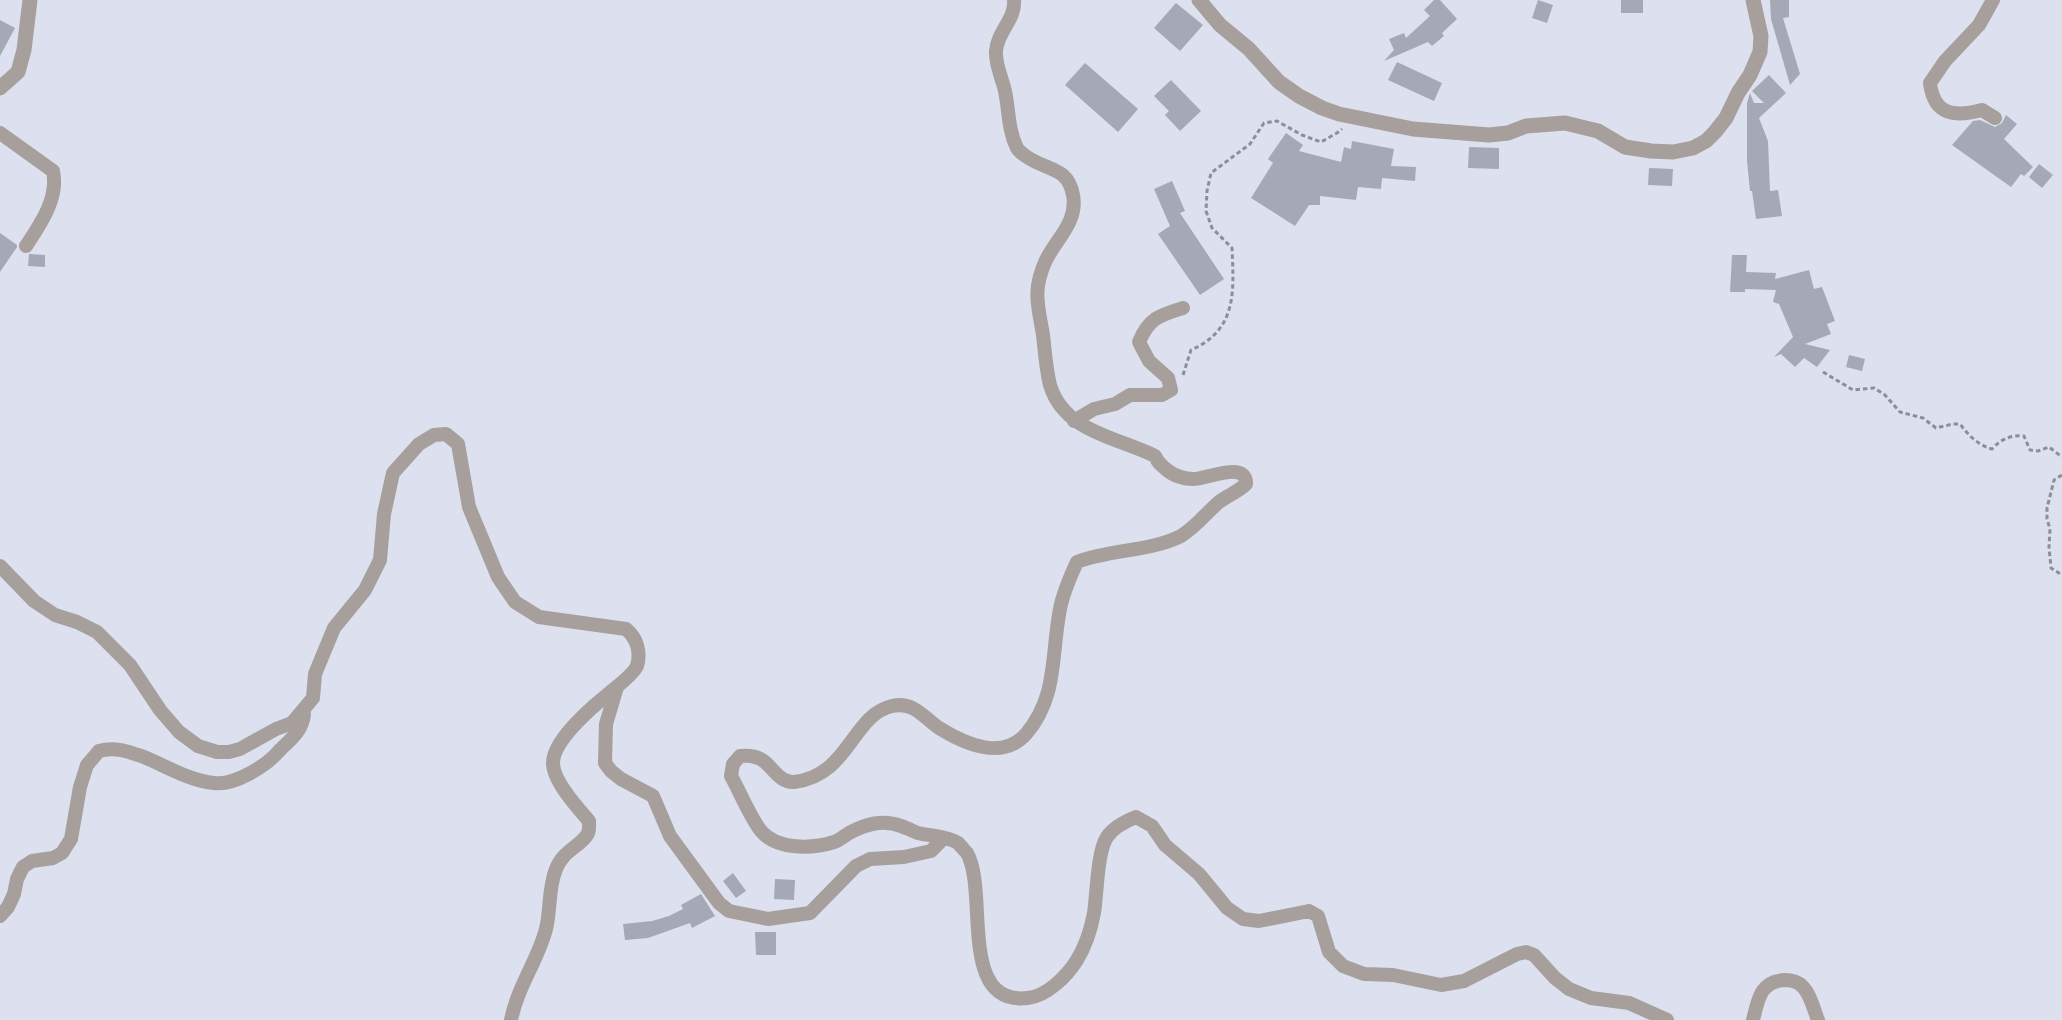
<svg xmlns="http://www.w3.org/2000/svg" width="2062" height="1020" viewBox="0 0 2062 1020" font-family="Bitter,serif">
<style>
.building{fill:#a5a9b6}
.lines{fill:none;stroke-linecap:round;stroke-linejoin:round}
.path{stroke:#8c8e98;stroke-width:3;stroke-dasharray:4.5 3;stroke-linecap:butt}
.minor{stroke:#a69f9c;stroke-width:14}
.tertiary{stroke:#a69f9c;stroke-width:15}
</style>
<rect width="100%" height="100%" fill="#dde0ee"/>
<g class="building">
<path d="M 1434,0 L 1440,0 L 1457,19 L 1442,33 L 1444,36 L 1432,46 L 1428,42 L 1384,61 L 1394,50 L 1389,39 L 1404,33 L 1406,38 L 1430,16 L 1424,10 Z"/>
<path d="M 1538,0 L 1553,5 L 1547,23 L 1532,18 Z"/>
<rect x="1621" y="0" width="22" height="13"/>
<path d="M 1770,0 L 1789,0 L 1789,17 L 1783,18 L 1800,74 L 1790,85 L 1771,19 Z"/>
<path d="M 1176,3 L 1203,25 L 1180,51 L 1154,28 Z"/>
<path d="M 0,20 L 15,28 L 0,56 Z"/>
<path d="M 1397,62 L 1442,83 L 1434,101 L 1388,80 Z"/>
<path d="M 1085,63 L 1138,109 L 1118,132 L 1065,85 Z"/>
<path d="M 1769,75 L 1786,93 L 1759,118 L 1768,141 L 1770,191 L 1778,190 L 1782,216 L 1756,219 L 1752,191 L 1750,191 L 1747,161 L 1747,103 L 1750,93 L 1754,103 L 1764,103 L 1752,91 Z"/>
<path d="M 1171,80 L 1201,111 L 1180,131 L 1165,115 L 1169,111 L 1154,96 Z"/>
<path d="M 2006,115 L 2017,124 L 2004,139 L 2033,167 L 2024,176 L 2021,174 L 2011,187 L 1952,145 L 1973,121 L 1980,120 L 1995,127 L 2002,123 Z"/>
<path d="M 1286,133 L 1303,145 L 1299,151 L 1341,162 L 1344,147 L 1351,149 L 1352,141 L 1394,149 L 1391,166 L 1416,167 L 1415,181 L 1382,178 L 1381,189 L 1358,187 L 1356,200 L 1320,196 L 1320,205 L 1309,205 L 1295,226 L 1251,198 L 1273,163 L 1268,159 Z"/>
<path d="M 1469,147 L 1499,148 L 1499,169 L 1468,168 Z"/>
<path d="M 2039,164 L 2053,175 L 2042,188 L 2029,177 Z"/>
<path d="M 1649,168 L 1673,169 L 1672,186 L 1648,185 Z"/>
<path d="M 1172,181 L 1185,211 L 1180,213 L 1224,279 L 1200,295 L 1158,234 L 1170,226 L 1154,189 Z"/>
<path d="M 0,233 L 17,245 L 17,247 L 0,272 Z"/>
<path d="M 29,254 L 45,255 L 45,267 L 28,266 Z"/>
<path d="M 1732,255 L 1747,255 L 1746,272 L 1776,273 L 1775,279 L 1809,270 L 1814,289 L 1822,287 L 1835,321 L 1827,324 L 1831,334 L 1805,344 L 1830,350 L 1817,367 L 1804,358 L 1795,367 L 1781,354 L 1774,357 L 1793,337 L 1779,304 L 1773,302 L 1776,290 L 1745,289 L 1745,292 L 1730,292 Z"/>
<path d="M 1849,355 L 1865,359 L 1862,371 L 1846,367 Z"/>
<path d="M 733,873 L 746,891 L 736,898 L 723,881 Z"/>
<path d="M 775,879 L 795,880 L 794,900 L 774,899 Z"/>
<path d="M 701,894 L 715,916 L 692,928 L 690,923 L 648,938 L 625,940 L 623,924 L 652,921 L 669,916 L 683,909 L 681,905 Z"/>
<path d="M 755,932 L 776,932 L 776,955 L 756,955 Z"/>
</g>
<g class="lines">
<g class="path">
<path d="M 1823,372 L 1853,390 L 1874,388 L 1885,395 L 1900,412 L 1923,418 L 1936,428 L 1953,424 L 1960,424 C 1969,436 1978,445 1992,449 C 2001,439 2010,435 2024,436 L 2030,450 L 2038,451 L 2049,447 L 2062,457"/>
<path d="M 1183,375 L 1191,350 C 1237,330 1234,292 1232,248 L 1212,228 L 1206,211 L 1207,191 L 1211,173 L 1250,144 L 1264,123 L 1277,121 L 1302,135 L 1321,142 L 1337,133 L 1342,129"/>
<path d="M 2062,475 L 2054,480 L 2047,508 L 2047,519 L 2050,529 L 2049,547 L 2051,568 L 2062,575"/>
</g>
<g class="minor">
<path d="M 1014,0 C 1016,19 997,32 996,51 C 995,64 1002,78 1005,91 C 1009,110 1008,130 1017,148 C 1019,152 1023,154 1027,157 C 1048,171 1068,167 1073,195 C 1078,222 1057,238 1046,260 C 1032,290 1038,305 1043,335 C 1045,352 1046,369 1050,385 C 1064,432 1117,437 1155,456 C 1158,463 1161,465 1167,470 C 1174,476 1185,479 1193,479 C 1207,479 1247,460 1246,484 C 1238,492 1228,495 1219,502 C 1206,513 1196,527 1181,536 C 1149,552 1109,549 1077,562 C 1070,577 1063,593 1060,609 C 1051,654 1058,697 1026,734 C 1002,761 965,744 939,728 C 924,718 914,701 892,706 C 852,715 849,776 794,782 C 781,783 774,770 765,762 C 758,756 749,755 740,756 L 733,764 L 731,776 C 740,792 750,817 761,831 C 777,850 812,849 834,842 C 840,840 844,836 849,833 C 866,824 883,819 901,826 C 907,828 913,831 918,833 C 930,836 947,836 958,843 C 960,845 965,851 967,853 C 989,892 957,1006 1028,998 C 1047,996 1067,976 1077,960 C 1085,947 1091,929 1094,913 C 1097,895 1097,852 1107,837 C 1113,828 1126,821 1136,817 L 1152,826 L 1165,845 L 1199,874 L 1227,908 L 1243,919 L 1259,921 L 1309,911 L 1318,916 L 1329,952 L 1343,966 L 1364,974 L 1393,975 L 1441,985 L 1464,981 L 1517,954 L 1526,952 L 1534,955 L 1555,978 L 1569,989 L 1591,998 L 1629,1003 L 1667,1020"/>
<path d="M 1993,0 L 1979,25 L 1945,61 L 1930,83 C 1934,116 1955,117 1982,110 L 1995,118"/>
<path d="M 0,133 L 53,171 C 59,198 40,225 26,246"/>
<path d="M 1074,421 L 1094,409 L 1115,404 L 1130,395 L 1162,395 L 1171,390 L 1168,378 L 1149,361 L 1139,342 C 1149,318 1160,315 1183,308"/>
<path d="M 0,566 L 34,601 L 55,615 L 77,622 L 97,632 L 130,665 L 160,710 L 179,732 L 198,746 L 217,752 L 229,752 L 240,749 L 276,729 L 292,723 L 313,698 L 315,674 L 334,628 L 365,590 L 380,560 L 384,514 L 393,473 L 419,444 L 434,435 L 446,434 L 458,444 L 469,507 L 498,577 L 515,602 L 539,617 L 626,629 C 637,638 641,652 637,666 C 633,675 615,688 607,695 C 591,708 553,741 553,763 C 553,781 577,807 589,821 C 589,826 590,831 587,835 C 579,847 563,851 556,869 C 548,888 551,909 546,929 C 538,960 517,988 511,1020"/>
<path d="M 617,687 L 606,724 L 605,763 L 611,771 L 621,779 L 653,796 L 670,836 L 719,903 L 729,911 L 768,919 L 810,913 L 856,866 L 870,859 L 904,857 L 931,851 L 943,839"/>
<path d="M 0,916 L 8,907 L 14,894 L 17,879 L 23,867 L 32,861 L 53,858 L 62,853 L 71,839 L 80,787 L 87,765 L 99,751 C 115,746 130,752 144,757 C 166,766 190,781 214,783 C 234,786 266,766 279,751 C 290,740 303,730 304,714"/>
<path d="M 1753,1020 C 1758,1000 1760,981 1785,980 C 1792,980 1797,981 1802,986 C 1810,993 1814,1010 1818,1020"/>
</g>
<g class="tertiary">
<path d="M 1199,0 L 1220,25 L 1249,49 L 1279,82 L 1299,96 L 1322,108 L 1339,114 L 1413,129 L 1489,135 L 1508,133 L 1526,126 L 1565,123 L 1598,131 L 1625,147 L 1651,151 L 1673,152 L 1693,148 L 1706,141 L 1715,132 L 1726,118 L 1738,93 L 1750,75 L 1760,52 L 1761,36 L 1753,0"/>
<path d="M 0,88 L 18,72 L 24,50 L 30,0"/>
</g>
</g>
</svg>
